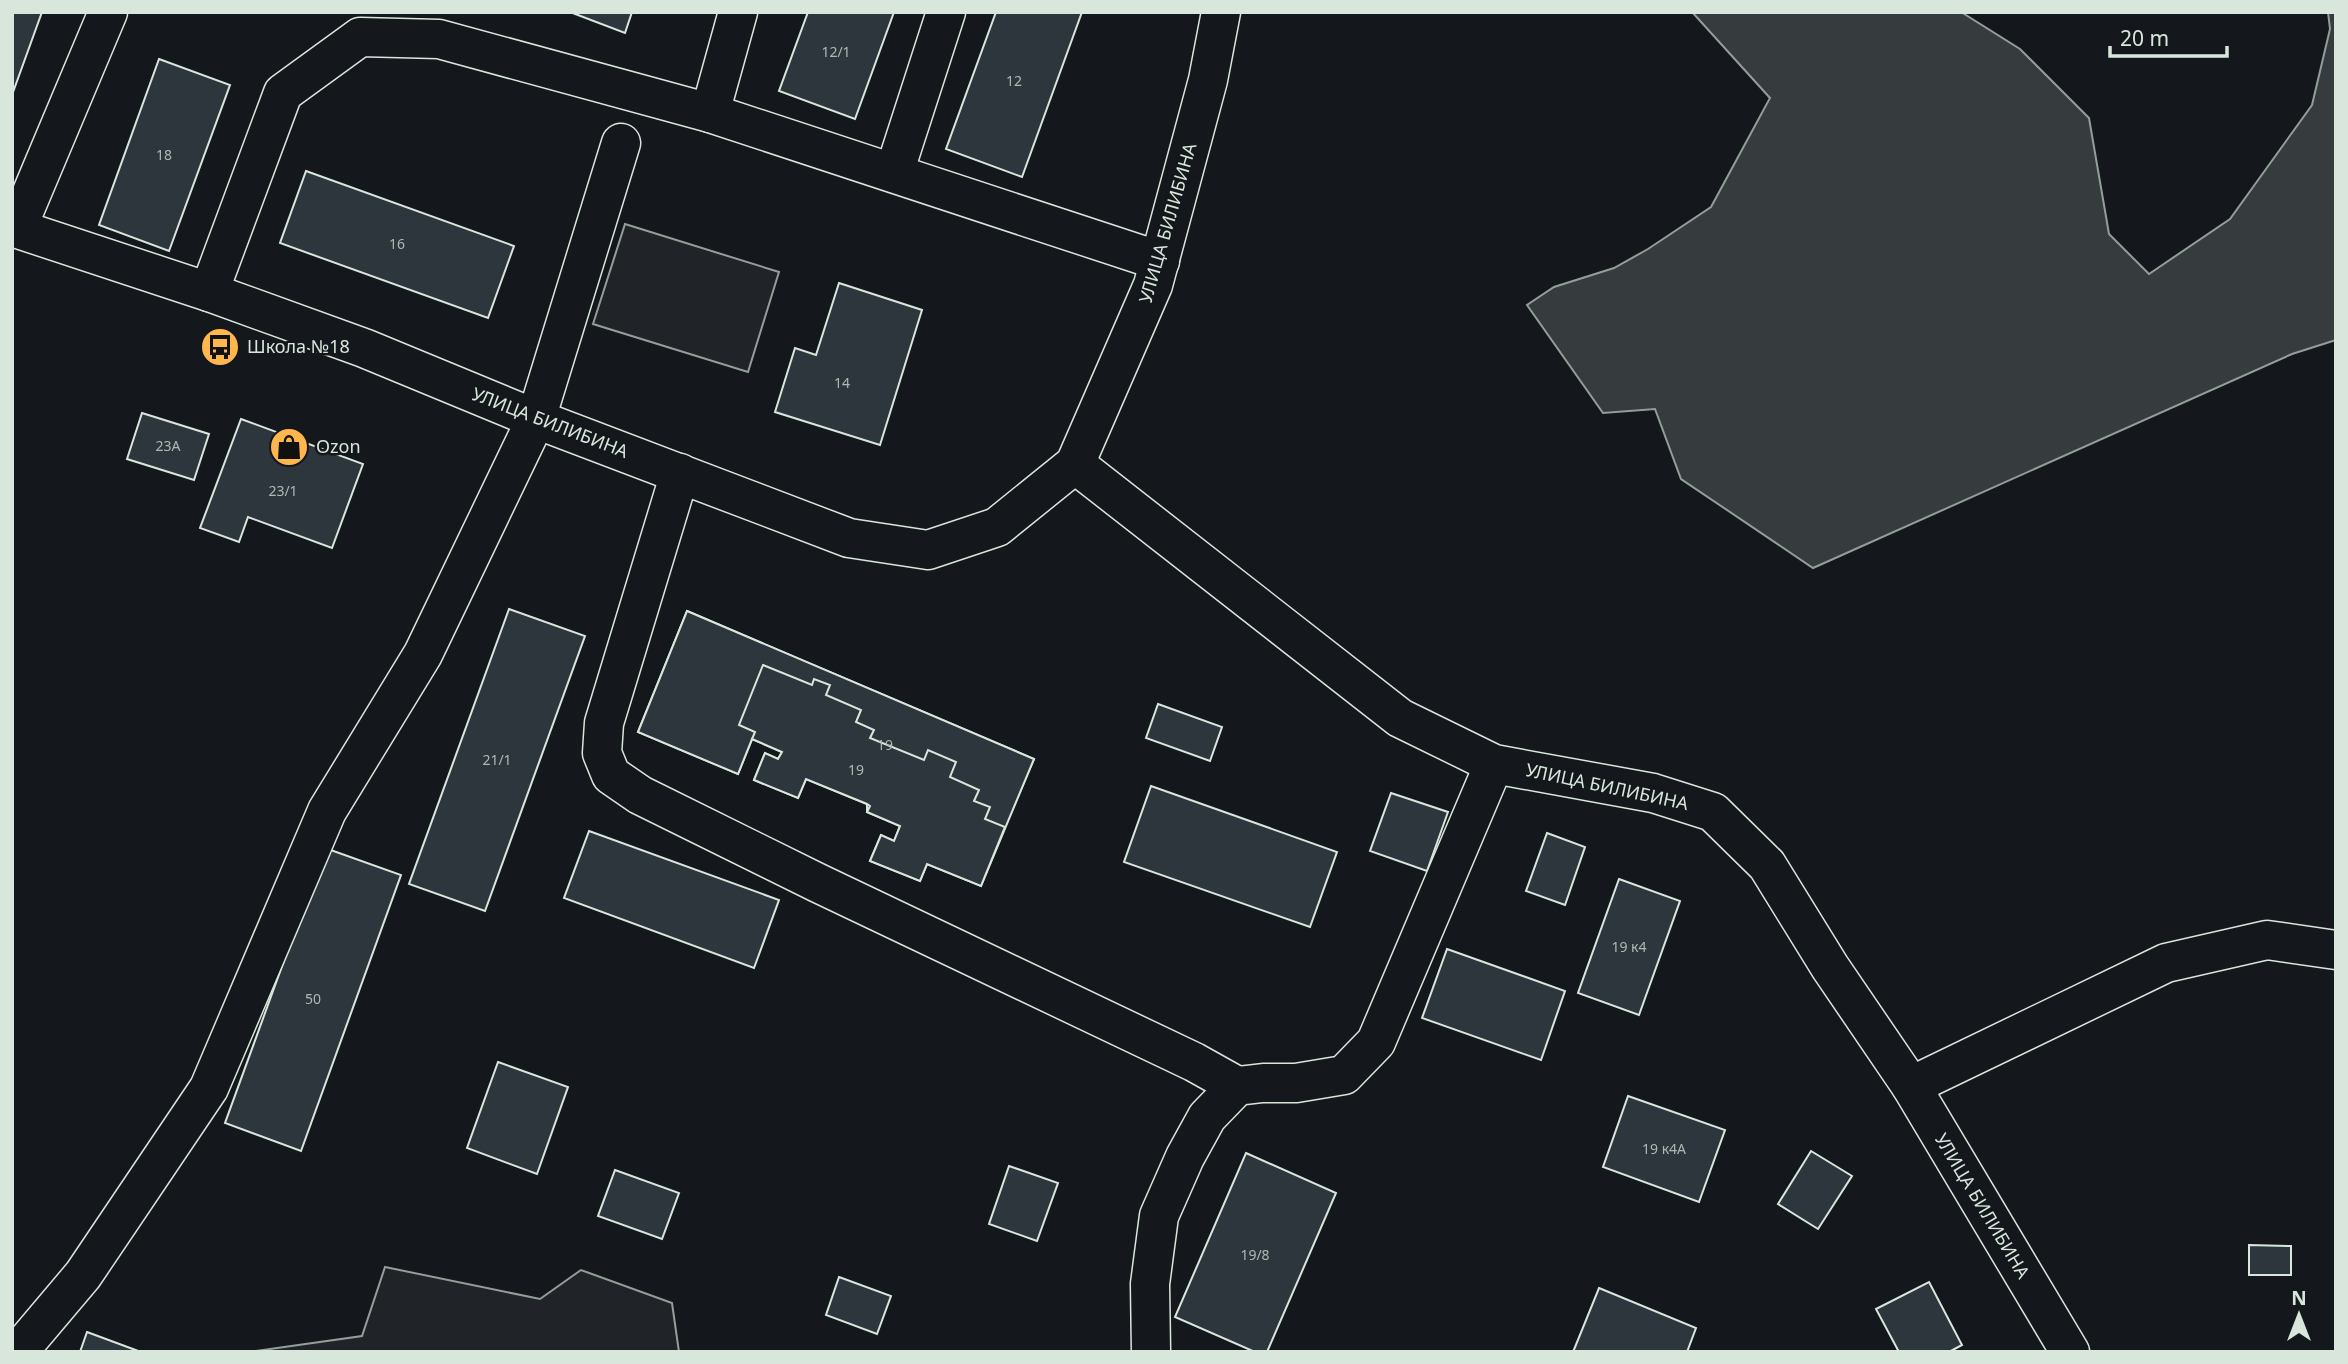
<svg xmlns="http://www.w3.org/2000/svg" width="2348" height="1364" viewBox="0 0 2348 1364" font-family="'Noto Sans',sans-serif">
<style>
.green{fill:#202428;stroke:#939e99;stroke-width:2}
.water{fill:#363b3e;stroke:#939e99;stroke-width:2}
.building{fill:#2c363c;stroke:#d8e6dc;stroke-width:2}
.lines{fill:none;stroke-linecap:round;stroke-linejoin:round}
.minor-casing{stroke:#d8e6dc;stroke-width:41}
.major-casing{stroke:#d8e6dc;stroke-width:41}
.minor{stroke:#14181c;stroke-width:38}
.major{stroke:#14181c;stroke-width:38}
.labels{text-anchor:middle;stroke-width:5;stroke-linejoin:round;paint-order:stroke}
.number-label{font-size:14px;fill:#adbab4}
.street-label{font-size:18px;fill:#d8e6dc;stroke:#14181c}
.poi-label{font-size:18px;fill:#d8e6dc;stroke:#14181c;text-anchor:start}
</style>
<rect width="100%" height="100%" fill="#14181c"/>
<g class="green">
<path d="M 625,224 L 779,272 L 748,372 L 593,324 Z"/>
<path d="M 385,1267 L 540,1299 L 581,1270 L 672,1303 L 679,1352 L 249,1352 L 362,1336 Z"/>
</g>
<path class="water" d="M 1692,12 L 1961,12 L 2020,49 L 2089,118 L 2109,234 L 2149,274 L 2230,219 L 2312,105 L 2330,29 L 2328,12 L 2336,12 L 2336,340 L 2292,354 L 1813,568 L 1681,479 L 1655,409 L 1603,413 L 1527,305 L 1554,287 L 1614,268 L 1648,249 L 1711,207 L 1770,98 Z"/>
<g class="building">
<path d="M 12,12 L 42,12 L 12,95 Z"/>
<path d="M 570,12 L 632,12 L 625,33 Z"/>
<path d="M 808,12 L 894,12 L 855,119 L 779,91 Z"/>
<path d="M 996,12 L 1082,12 L 1022,177 L 946,149 Z"/>
<path d="M 159,59 L 230,85 L 169,251 L 99,225 Z"/>
<path d="M 306,171 L 514,246 L 488,318 L 280,243 Z"/>
<path d="M 839,283 L 922,310 L 880,445 L 775,412 L 795,348 L 816,355 Z"/>
<path d="M 142,413 L 209,434 L 194,480 L 127,459 Z"/>
<path d="M 241,419 L 363,464 L 332,548 L 248,517 L 239,542 L 200,528 Z"/>
<path d="M 509,609 L 585,636 L 485,911 L 409,884 Z"/>
<path d="M 687,611 L 1034,759 L 1005,827 L 985,819 L 990,807 L 974,801 L 979,790 L 950,777 L 956,762 L 928,750 L 924,760 L 870,738 L 874,730 L 856,722 L 861,710 L 826,695 L 830,685 L 814,679 L 812,685 L 763,665 L 739,725 L 755,732 L 738,774 L 638,732 Z"/>
<path d="M 687,611 L 1034,759 L 981,886 L 927,864 L 920,881 L 870,861 L 881,835 L 894,841 L 900,826 L 867,812 L 867,804 L 806,779 L 798,798 L 754,780 L 765,753 L 778,759 L 782,752 L 752,739 L 738,774 L 638,732 Z"/>
<path d="M 763,665 L 812,685 L 814,679 L 830,685 L 826,695 L 861,710 L 856,722 L 874,730 L 870,738 L 924,760 L 928,750 L 956,762 L 950,777 L 979,790 L 974,801 L 990,807 L 985,819 L 1005,827 L 981,886 L 927,864 L 920,881 L 870,861 L 881,835 L 894,841 L 900,826 L 867,812 L 870,806 L 867,804 L 806,779 L 798,798 L 754,780 L 765,753 L 778,759 L 782,752 L 752,739 L 755,732 L 739,725 Z"/>
<path d="M 1158,704 L 1222,727 L 1210,761 L 1146,738 Z"/>
<path d="M 1151,786 L 1337,852 L 1310,927 L 1124,862 Z"/>
<path d="M 1391,793 L 1448,812 L 1427,871 L 1370,851 Z"/>
<path d="M 589,831 L 779,900 L 754,968 L 564,898 Z"/>
<path d="M 1547,833 L 1585,847 L 1565,905 L 1526,891 Z"/>
<path d="M 325,848 L 401,875 L 301,1151 L 225,1123 Z"/>
<path d="M 1619,879 L 1680,901 L 1639,1015 L 1578,993 Z"/>
<path d="M 1447,949 L 1565,991 L 1541,1060 L 1422,1018 Z"/>
<path d="M 498,1062 L 568,1087 L 537,1174 L 467,1148 Z"/>
<path d="M 1628,1096 L 1725,1130 L 1699,1202 L 1603,1167 Z"/>
<path d="M 1811,1151 L 1852,1176 L 1818,1229 L 1778,1204 Z"/>
<path d="M 1246,1153 L 1336,1193 L 1267,1352 L 1255,1352 L 1175,1317 Z"/>
<path d="M 1009,1166 L 1058,1183 L 1037,1241 L 989,1224 Z"/>
<path d="M 615,1170 L 679,1193 L 662,1239 L 598,1216 Z"/>
<path d="M 2249,1245 L 2291,1246 L 2291,1275 L 2249,1275 Z"/>
<path d="M 839,1277 L 891,1296 L 877,1334 L 826,1315 Z"/>
<path d="M 1929,1282 L 1962,1345 L 1949,1352 L 1899,1352 L 1876,1309 Z"/>
<path d="M 1599,1288 L 1696,1328 L 1687,1352 L 1573,1352 Z"/>
<path d="M 87,1332 L 141,1352 L 80,1352 Z"/>
</g>
<g class="lines">
<defs>
<g id="minor">
<path d="M 710,113 L 738,12"/>
<path d="M 894,173 L 946,12"/>
<path d="M 17,228 L 108,12"/>
<path d="M 209,292 L 283,93 L 360,37 L 439,39 L 710,113 L 1160,261"/>
<path d="M 1075,464 L 1400,718 L 1494,764 L 1653,793 L 1713,812 L 1767,865 L 1830,967 L 1911,1086 L 2070,1352"/>
<path d="M 680,473 L 604,723 L 602,753 L 611,775 L 640,795 L 818,883 L 1194,1062 L 1237,1086"/>
<path d="M 1911,1086 L 2166,963 L 2267,940 L 2336,950"/>
<path d="M 18,1352 L 83,1275 L 209,1088 L 327,811 L 423,654 L 536,419 L 621,143"/>
<path d="M 1151,1352 L 1150,1284 L 1159,1216 L 1185,1157 L 1207,1117 L 1237,1086 L 1263,1083 L 1296,1083 L 1344,1075 L 1376,1042 L 1494,764"/>
</g>
<path id="major" d="M 12,227 L 209,292 L 364,348 L 536,419 L 849,538 L 928,550 L 997,527 L 1075,464 L 1153,285 L 1208,80 L 1221,12"/>
</defs>
<use href="#minor" class="minor-casing"/>
<use href="#major" class="major-casing"/>
<use href="#minor" class="minor"/>
<use href="#major" class="major"/>
</g>
<defs>
<symbol id="bus-disc" viewBox="-11 -11 22 22"><circle r="9.5" fill="#ffb74d" stroke="#14181c"/><path d="M-5-6H5V4H4V6H2V4H-2V6H-4V4H-5ZM-3.5-4V0h7V-4ZM-3.5 1.2v1.5H-2V1.2ZM2 1.2v1.5H3.5V1.2Z" fill="#111"/></symbol>
<symbol id="shop-disc" viewBox="-11 -11 22 22"><circle r="9.5" fill="#ffb74d" stroke="#14181c"/><path d="M-5-2.5h2.3a2.7 3.5 0 0 1 5.4 0H5L5.5 6h-11ZM-1.5-2.5h3a1.5 2.3 0 0 0-3 0Z" fill="#111"/></symbol>
</defs>
<g fill-rule="evenodd">
<use href="#bus-disc" x="198" y="325" width="44" height="44"/>
<use href="#shop-disc" x="267" y="425" width="44" height="44"/>
</g>
<g class="labels">
<g class="number-label">
<text x="836" y="57">12/1</text>
<text x="1014" y="86">12</text>
<text x="164" y="160">18</text>
<text x="397" y="249">16</text>
<text x="842" y="388">14</text>
<text x="168" y="451">23А</text>
<text x="283" y="496">23/1</text>
<text x="885" y="750">19</text>
<text x="497" y="765">21/1</text>
<text x="856" y="775">19</text>
<text x="1629" y="952">19 к4</text>
<text x="313" y="1004">50</text>
<text x="1664" y="1154">19 к4А</text>
<text x="1255" y="1260">19/8</text>
</g>
<g class="street-label">
<text transform="translate(1168 223) rotate(-74)" y="6">УЛИЦА БИЛИБИНА</text>
<text transform="translate(550 423) rotate(21)" y="6">УЛИЦА БИЛИБИНА</text>
<text transform="translate(1607 787) rotate(12)" y="6">УЛИЦА БИЛИБИНА</text>
<text transform="translate(1982 1206) rotate(59)" y="6">УЛИЦА БИЛИБИНА</text>
</g>
<g class="poi-label">
<text x="247" y="353">Школа №18</text>
<text x="316" y="453">Ozon</text>
</g>
</g>
<rect width="2348" height="1364" fill="none" stroke="#d8e6dc" stroke-width="28"/>
<g transform="translate(2299 1315)" stroke="#14181c" stroke-width="5" paint-order="stroke">
<path d="M0-5L12 26L0 18L-12 26Z" fill="#d8e6dc"/>
<text y="-10" font-size="19" font-weight="bold" text-anchor="middle" fill="#d8e6dc">N</text>
</g>
<path d="M2110 46v10h117v-10" fill="none" stroke="#d8e6dc" stroke-width="3.5"/>
<text x="2120" y="46" font-size="21" fill="#d8e6dc" stroke="#14181c" stroke-width="5" paint-order="stroke">20 m</text>
</svg>
